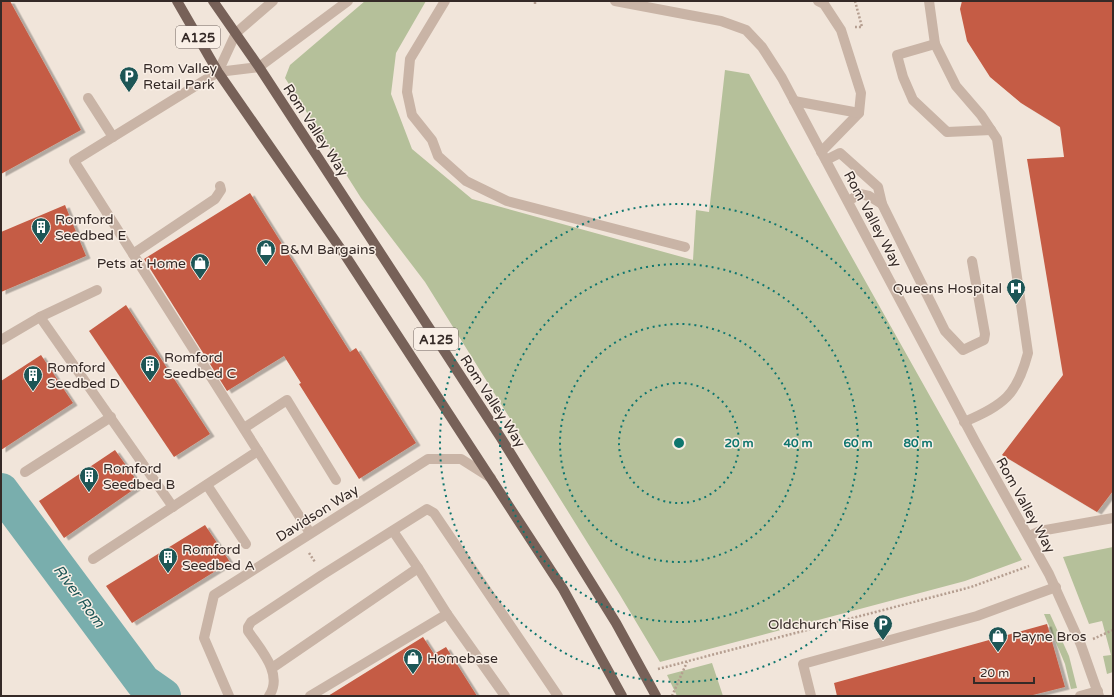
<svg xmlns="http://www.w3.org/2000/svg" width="1114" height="697" viewBox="0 0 1114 697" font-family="'Varela Round',sans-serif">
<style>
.green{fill:#b5c09a}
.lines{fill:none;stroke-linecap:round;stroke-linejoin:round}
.river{stroke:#79aead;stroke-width:36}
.building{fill:#c55c44;filter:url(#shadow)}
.path{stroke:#b59e90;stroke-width:2.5;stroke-dasharray:2 2;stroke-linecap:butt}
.lane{stroke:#c9b4a6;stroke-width:10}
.street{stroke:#c9b4a6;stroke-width:10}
.primary{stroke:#776158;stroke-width:10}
.ring{fill:none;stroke:#0f766e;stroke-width:2;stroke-dasharray:2 4}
.labels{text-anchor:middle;stroke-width:3;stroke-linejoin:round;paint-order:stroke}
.shield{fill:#f9efe6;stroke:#706560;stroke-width:1}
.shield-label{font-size:13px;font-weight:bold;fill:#352a27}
.poi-label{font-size:14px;fill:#352a27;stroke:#f9efe6;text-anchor:start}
.street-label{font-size:14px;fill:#352a27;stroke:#f9efe6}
.water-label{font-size:15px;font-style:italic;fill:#1d5656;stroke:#f9efe6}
.centre{fill:#0f766e;stroke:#f9efe6;stroke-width:2}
.ring-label{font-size:12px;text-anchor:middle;font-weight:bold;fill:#0f766e;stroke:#f9efe6;stroke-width:3;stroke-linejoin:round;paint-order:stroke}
</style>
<defs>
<filter id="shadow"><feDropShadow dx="4.5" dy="2.5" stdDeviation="0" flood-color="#0004"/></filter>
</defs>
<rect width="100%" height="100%" fill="#f1e5da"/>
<g class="green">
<path d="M 365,1 L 426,1 L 396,53 L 391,94 L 412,149 L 472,199 L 693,260 L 696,210 L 709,212 L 725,70 L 749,74 L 1022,560 L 965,581 L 660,662 L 620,595 L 425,282 L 361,198 L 285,78 L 290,65 Z"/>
<path d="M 1113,547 L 1113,672 L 1107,674 L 1103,656 L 1111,655 L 1102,621 L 1089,624 L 1063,557 Z"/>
<path d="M 1044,614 L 1050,614 L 1069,656 L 1077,688 L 1071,689 L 1065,664 Z"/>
<path d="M 712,663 L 723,696 L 677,696 L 667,675 Z"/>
</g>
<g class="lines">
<path class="river" d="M 1,491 L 143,682 L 163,696"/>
</g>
<g class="building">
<path d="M 1,1 L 10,1 L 81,130 L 1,174 Z"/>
<path d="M 962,1 L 1113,1 L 1113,491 L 1097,512 L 1002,455 L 1063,375 L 1027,159 L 1064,157 L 1060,127 L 1021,103 L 990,77 L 967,41 L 960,9 Z"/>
<path d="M 250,193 L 350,352 L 356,348 L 416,443 L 359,479 L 299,384 L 301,383 L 284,356 L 227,391 L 144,259 Z"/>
<path d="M 65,205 L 86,256 L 1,292 L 1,232 Z"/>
<path d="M 126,305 L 210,434 L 174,457 L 89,331 Z"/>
<path d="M 41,355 L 73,403 L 1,450 L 1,381 Z"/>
<path d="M 115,450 L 140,485 L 64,538 L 39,501 Z"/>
<path d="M 205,525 L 230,562 L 132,623 L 106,586 Z"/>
<path d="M 1047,624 L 1065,687 L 1029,696 L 837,696 L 834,683 Z"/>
<path d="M 423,637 L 434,654 L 446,647 L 477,696 L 328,696 Z"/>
</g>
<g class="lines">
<g class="path">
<path d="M 855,1 L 862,27 L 855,27"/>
<path d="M 535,4 L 535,1"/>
<path d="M 309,553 L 315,562"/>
<path d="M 1093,639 L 1113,630"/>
<path d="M 658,669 L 971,587 L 1029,566"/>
<path d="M 672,696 L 687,662"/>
</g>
<g class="lane">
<path d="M 445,1 L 410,59 L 407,92 L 412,115 L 432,140 L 438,156 L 466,181 L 507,201 L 685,247"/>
<path d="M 818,1 L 824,4 L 841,30 L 861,93 L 859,113 L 821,152"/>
<path d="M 929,1 L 935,44 L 956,86 L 981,115 L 997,139 L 1028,353 C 1017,395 1004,405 964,422"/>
<path d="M 935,44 L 897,55 L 903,77 L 913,100 L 947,132 L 991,130"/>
<path d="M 218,72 L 74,161 L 310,533"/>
<path d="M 88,98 L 113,137"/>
<path d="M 794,101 L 859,113"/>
<path d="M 826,160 L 840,153 L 878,187 L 882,204 L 945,331 L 963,350 L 984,340 L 985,334 L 972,261"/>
<path d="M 848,201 L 860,194 L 869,196 L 882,204"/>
<path d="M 133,254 L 215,199 L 221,190 L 220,186"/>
<path d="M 40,317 L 97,290"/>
<path d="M 1,340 L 40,317 L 173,507"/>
<path d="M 244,428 L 287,400 L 336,480"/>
<path d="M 25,472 L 111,417"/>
<path d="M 207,485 L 246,544"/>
<path d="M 393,531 L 418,568"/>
<path d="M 1029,536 L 1040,531 L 1113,518"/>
<path d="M 93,559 L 258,451"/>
<path d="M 272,668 L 418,568 L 447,614"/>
<path d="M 269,696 C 284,674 260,649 248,631 L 248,627 L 251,622 L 322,575 L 427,509 L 434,513 L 558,696"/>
<path d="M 310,696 L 447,614 L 505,696"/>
<path d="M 811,696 L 803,664 L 977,616 L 1056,587"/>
<path d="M 1080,696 L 1098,691"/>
</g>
<g class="street">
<path d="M 615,1 L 721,21 L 746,30 L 762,47 L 782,78 L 976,443 L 1049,574 L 1081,645 L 1099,696"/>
<path d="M 218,72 L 259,67 L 348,1"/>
<path d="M 218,72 L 236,33 L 273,1"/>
<path d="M 229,696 L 204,638 L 214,595 L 428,459 L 461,459 L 491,478"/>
</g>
<g class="primary">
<path d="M 177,1 L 218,72 L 345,255 L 563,589 L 622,696"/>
<path d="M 213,1 L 259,67 L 501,438 L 616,623 L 656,696"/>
</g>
</g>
<g class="ring">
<circle cx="679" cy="443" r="60"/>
<circle cx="679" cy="443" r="119"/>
<circle cx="679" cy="443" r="179"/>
<circle cx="679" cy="443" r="239"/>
</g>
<defs>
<symbol id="parking-pin" viewBox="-11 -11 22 30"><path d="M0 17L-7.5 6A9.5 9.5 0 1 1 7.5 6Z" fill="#1d5656" stroke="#f9efe6"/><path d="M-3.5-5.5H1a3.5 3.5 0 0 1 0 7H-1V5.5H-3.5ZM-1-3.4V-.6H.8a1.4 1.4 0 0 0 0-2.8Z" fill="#fff"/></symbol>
<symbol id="building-pin" viewBox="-11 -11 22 30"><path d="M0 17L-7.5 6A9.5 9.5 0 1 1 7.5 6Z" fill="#1d5656" stroke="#f9efe6"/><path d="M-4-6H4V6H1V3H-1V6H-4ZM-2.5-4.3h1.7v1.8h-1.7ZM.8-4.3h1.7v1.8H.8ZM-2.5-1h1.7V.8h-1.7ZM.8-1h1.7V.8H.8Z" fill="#fff"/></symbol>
<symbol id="shop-pin" viewBox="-11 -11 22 30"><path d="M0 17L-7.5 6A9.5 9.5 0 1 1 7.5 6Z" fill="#1d5656" stroke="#f9efe6"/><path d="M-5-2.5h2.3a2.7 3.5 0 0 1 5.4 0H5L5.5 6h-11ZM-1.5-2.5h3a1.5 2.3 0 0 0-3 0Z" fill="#fff"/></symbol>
<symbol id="hospital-pin" viewBox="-11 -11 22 30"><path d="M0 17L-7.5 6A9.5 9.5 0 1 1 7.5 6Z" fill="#1d5656" stroke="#f9efe6"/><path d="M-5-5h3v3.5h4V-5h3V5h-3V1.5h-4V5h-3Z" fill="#fff"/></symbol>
</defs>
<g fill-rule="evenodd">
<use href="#parking-pin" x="118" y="65" width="22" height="30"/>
<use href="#building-pin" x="30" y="216" width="22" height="30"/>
<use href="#shop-pin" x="255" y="238" width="22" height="30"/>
<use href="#shop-pin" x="189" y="252" width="22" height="30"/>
<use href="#hospital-pin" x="1005" y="277" width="22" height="30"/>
<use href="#building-pin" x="139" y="354" width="22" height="30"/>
<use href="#building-pin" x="22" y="364" width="22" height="30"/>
<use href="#building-pin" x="78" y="465" width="22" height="30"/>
<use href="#building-pin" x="157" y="546" width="22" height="30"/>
<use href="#parking-pin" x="872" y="613" width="22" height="30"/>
<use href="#shop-pin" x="987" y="625" width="22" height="30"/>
<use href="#shop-pin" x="402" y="647" width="22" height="30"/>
</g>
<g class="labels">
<g class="shield">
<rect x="176" y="26" width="44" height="22" rx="3"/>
<rect x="414" y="328" width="44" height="22" rx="3"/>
</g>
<g class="shield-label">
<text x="198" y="42">A125</text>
<text x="436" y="344">A125</text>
</g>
<g class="poi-label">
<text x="143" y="73">Rom Valley<tspan x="143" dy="16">Retail Park</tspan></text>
<text x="55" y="224">Romford<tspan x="55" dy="16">Seedbed E</tspan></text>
<text x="280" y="254">B&amp;M Bargains</text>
<text x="186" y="268" text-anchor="end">Pets at Home</text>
<text x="1002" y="293" text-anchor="end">Queens Hospital</text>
<text x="164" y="362">Romford<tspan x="164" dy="16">Seedbed C</tspan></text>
<text x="47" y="372">Romford<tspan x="47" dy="16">Seedbed D</tspan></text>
<text x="103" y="473">Romford<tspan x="103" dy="16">Seedbed B</tspan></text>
<text x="182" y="554">Romford<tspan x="182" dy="16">Seedbed A</tspan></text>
<text x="869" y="629" text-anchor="end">Oldchurch Rise</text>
<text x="1012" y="641">Payne Bros</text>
<text x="427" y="663">Homebase</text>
</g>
<g class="street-label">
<text transform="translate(316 130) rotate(57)" y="5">Rom Valley Way</text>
<text transform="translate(873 219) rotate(62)" y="5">Rom Valley Way</text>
<text transform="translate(493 401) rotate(57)" y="5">Rom Valley Way</text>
<text transform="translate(1026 505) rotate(61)" y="5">Rom Valley Way</text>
<text transform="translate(317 513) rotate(-32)" y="5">Davidson Way</text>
</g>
<g class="water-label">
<text transform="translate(79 596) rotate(53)" y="5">River Rom</text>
</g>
</g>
<circle cx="679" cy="443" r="6" class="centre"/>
<g class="ring-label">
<text x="739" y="447">20 m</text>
<text x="798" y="447">40 m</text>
<text x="858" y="447">60 m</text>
<text x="918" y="447">80 m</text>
</g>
<rect width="1114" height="697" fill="none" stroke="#352a27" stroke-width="4"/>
<path d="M974 677v6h60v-6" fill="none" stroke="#352a27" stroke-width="2"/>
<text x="980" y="677" font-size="12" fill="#352a27" stroke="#f9efe6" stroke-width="3" paint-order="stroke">20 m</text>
</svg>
